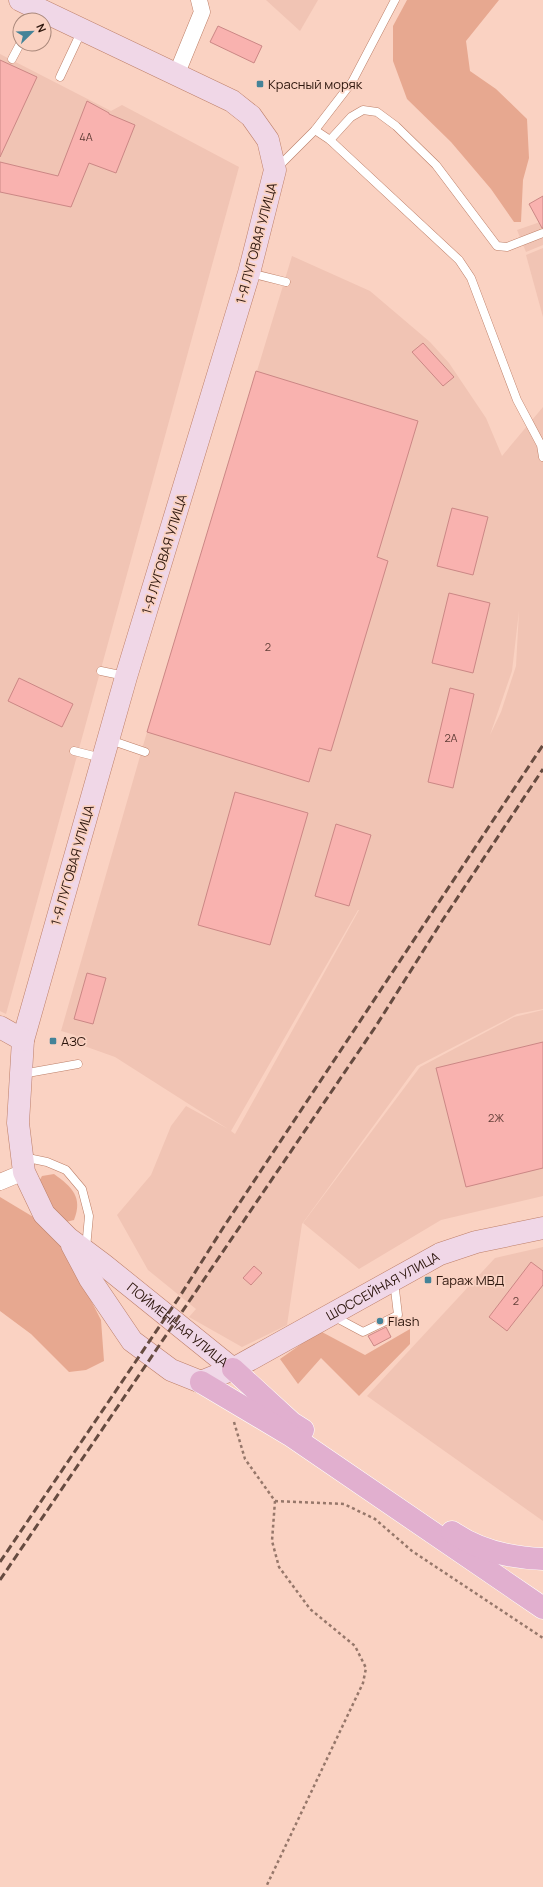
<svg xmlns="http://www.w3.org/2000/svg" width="543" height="1887" viewBox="0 0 543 1887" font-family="Manrope,sans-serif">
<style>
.built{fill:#f1c4b4;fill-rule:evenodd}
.green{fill:#e7a890}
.building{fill:#f9b2af;stroke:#cb8785}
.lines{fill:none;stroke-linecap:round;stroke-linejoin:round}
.lane-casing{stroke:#bd7f68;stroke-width:9}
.street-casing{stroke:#bd7f68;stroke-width:17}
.secondary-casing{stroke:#bd7f68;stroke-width:23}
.primary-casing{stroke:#fff;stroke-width:23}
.path{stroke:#96776a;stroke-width:2.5;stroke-dasharray:3 3;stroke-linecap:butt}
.lane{stroke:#fff;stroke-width:8}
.street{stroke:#fff;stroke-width:16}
.secondary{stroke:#f0d7e7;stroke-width:22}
.primary{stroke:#e1afcf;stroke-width:22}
.rail{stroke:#664b40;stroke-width:3;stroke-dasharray:8 4;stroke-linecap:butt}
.poi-dot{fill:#448398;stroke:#fad2c2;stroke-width:1.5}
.labels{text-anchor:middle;stroke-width:3.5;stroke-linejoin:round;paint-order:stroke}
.number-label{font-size:11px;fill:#603d36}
.poi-label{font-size:13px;fill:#2d160d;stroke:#fad2c2;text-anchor:start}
.street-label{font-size:13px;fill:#2d160d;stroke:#fad2c2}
</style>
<rect width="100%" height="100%" fill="#fad2c2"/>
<g class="built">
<path d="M 266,0 L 318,0 L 300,31 Z"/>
<path d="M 0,54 L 111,111 L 122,105 L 239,167 L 6,1014 L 0,1011 Z"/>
<path d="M 543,221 L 543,245 L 526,252 L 517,230 Z"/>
<path d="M 543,248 L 543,317 L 526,255 Z"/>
<path d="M 292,256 L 370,291 L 430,342 L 449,363 L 486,418 L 502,456 L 543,407 L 543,1009 L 517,1014 L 417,1066 L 302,1224 L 287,1325 L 242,1347 L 189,1317 L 196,1309 L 148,1270 L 117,1215 L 151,1175 L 171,1126 L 186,1106 L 228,1129 L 115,1057 L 73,1042 L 75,1035 L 61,1031 L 147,732 ZM 519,611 L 516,666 L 501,712 L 490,735 L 512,671 ZM 358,910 L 359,910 L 235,1134 L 231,1131 Z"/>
<path d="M 543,1010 L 543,1196 L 441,1220 L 359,1269 L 303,1223 L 420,1067 L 514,1017 Z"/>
<path d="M 543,1247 L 543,1521 L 367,1396 L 495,1258 Z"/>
</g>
<g class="green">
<path d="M 407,0 L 499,0 L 466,41 L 470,71 L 496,89 L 527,119 L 529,158 L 523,180 L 521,222 L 514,222 L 491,189 L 451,142 L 407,99 L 393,61 L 393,26 Z"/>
<path d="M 54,1174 C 72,1187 83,1197 74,1220 L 66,1222 L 58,1216 L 38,1183 L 42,1176 Z"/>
<path d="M 0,1197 L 55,1230 L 101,1320 L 104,1361 L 86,1370 L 69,1372 L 31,1334 L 0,1311 Z"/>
<path d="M 410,1329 L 410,1344 L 359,1396 L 321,1358 L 298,1384 L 280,1359 L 320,1331 L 365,1355 Z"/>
</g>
<g class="building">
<path d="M 218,26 L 262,46 L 254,63 L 210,42 Z"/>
<path d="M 0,60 L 37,77 L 0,157 Z"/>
<path d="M 87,101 L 109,113 L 109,114 L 135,125 L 116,173 L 89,163 L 71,207 L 0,192 L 0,162 L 58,176 Z"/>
<path d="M 543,196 L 543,228 L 542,228 L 529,204 Z"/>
<path d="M 423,343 L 454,377 L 443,386 L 412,352 Z"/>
<path d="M 256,371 L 418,421 L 377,557 L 388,561 L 331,751 L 319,748 L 309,782 L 147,732 Z"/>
<path d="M 452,508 L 488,517 L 473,575 L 437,566 Z"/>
<path d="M 449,593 L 490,603 L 473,673 L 432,663 Z"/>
<path d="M 19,678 L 73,704 L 62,727 L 8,701 Z"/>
<path d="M 450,688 L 474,694 L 453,788 L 428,782 Z"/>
<path d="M 235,792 L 308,813 L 270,945 L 198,925 Z"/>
<path d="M 336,824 L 371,835 L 349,906 L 315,896 Z"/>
<path d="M 87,973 L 106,978 L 93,1024 L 74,1019 Z"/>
<path d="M 543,1042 L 543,1168 L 466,1187 L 436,1068 Z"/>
<path d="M 531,1262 L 543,1271 L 543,1285 L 507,1331 L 489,1317 Z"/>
<path d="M 254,1266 L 262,1273 L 251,1285 L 243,1278 Z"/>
<path d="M 386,1327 L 391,1337 L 374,1346 L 368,1336 Z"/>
</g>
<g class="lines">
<defs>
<g id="lane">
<path d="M 12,59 L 20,44"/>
<path d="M 60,77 L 82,30"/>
<path d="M 315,130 L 330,140 L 459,260 L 471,278 L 517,400 L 541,445 L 543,457"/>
<path d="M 330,140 L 351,117 L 363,110 L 377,112 L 396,126 L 436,165 L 497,246 L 507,247 L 543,233"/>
<path d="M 277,168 L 315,130 L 352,82 L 395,0"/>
<path d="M 250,273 L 286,282"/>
<path d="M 101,671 L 125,676"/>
<path d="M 110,740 L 145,752"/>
<path d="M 74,751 L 102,758"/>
<path d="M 22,1074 L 78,1064"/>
<path d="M 23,1157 L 47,1162 L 66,1170 L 82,1189 L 89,1216 L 86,1248"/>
<path d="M 333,1316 L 363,1332 L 398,1315 L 394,1281"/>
</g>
<g id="street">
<path d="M 177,73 L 202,12 L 199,0"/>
<path d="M 0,1182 L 24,1172"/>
</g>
<g id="secondary">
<path id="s1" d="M 20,0 L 232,101 L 251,116 L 268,140 L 275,170 L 249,273 L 126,677 L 23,1040 L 18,1123 L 24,1172 L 44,1214 L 68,1238 L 104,1265 L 233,1369"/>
<path d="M 0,1027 L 23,1040"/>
<path id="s2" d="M 72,1245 L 90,1279 L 132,1341 L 171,1370 L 201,1382 L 233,1369 L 440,1254 L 476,1242 L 543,1228"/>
</g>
<g id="primary">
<path d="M 233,1369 L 292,1423 L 303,1430"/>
<path d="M 201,1382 L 290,1435 L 543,1608"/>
<path d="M 452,1532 C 478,1550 511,1558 543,1559"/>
</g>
</defs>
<use href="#lane" class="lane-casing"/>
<use href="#street" class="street-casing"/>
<use href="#secondary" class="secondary-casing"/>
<use href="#primary" class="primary-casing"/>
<g class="path">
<path d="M 234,1422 L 245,1459 L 275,1501 L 272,1541 L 279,1567 L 310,1609 L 355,1646 L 366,1668 L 363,1683 L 266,1887"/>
<path d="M 275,1501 L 344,1504 L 375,1519 L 412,1551 L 543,1638"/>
</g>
<use href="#lane" class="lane"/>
<use href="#street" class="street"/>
<use href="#secondary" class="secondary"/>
<use href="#primary" class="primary"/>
<g class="rail">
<path d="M 0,1562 L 180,1296 L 223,1228 L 543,745"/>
<path d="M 0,1580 L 376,1026 L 442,921 L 543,769"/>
</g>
</g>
<g class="poi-dot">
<rect x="256" y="80" width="8" height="8" rx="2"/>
<rect x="49" y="1037" width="8" height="8" rx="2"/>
<rect x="424" y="1276" width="8" height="8" rx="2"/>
<circle cx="380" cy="1321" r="4"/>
</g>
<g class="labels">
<g class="number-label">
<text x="86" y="141">4А</text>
<text x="268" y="651">2</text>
<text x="451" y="742">2А</text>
<text x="496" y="1122">2Ж</text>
<text x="516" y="1305">2</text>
</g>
<g class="poi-label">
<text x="268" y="89">Красный моряк</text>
<text x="61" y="1046">АЗС</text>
<text x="436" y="1285">Гараж МВД</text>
<text x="388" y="1326">Flash</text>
</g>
<g class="street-label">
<text transform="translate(256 243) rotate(-75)" y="5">1-Я ЛУГОВАЯ УЛИЦА</text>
<text transform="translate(164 554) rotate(-73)" y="5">1-Я ЛУГОВАЯ УЛИЦА</text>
<text transform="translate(72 865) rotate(-74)" y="5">1-Я ЛУГОВАЯ УЛИЦА</text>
<text dy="5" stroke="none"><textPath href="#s2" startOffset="400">ШОССЕЙНАЯ УЛИЦА</textPath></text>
<text dy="5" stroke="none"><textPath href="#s1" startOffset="1578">ПОЙМЕННАЯ УЛИЦА</textPath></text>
</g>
</g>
<g transform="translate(32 32) rotate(67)"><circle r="19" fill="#fad2c2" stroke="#a8877a"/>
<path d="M0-3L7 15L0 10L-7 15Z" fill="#448398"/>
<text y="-6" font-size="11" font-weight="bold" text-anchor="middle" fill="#2d160d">N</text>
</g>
</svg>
